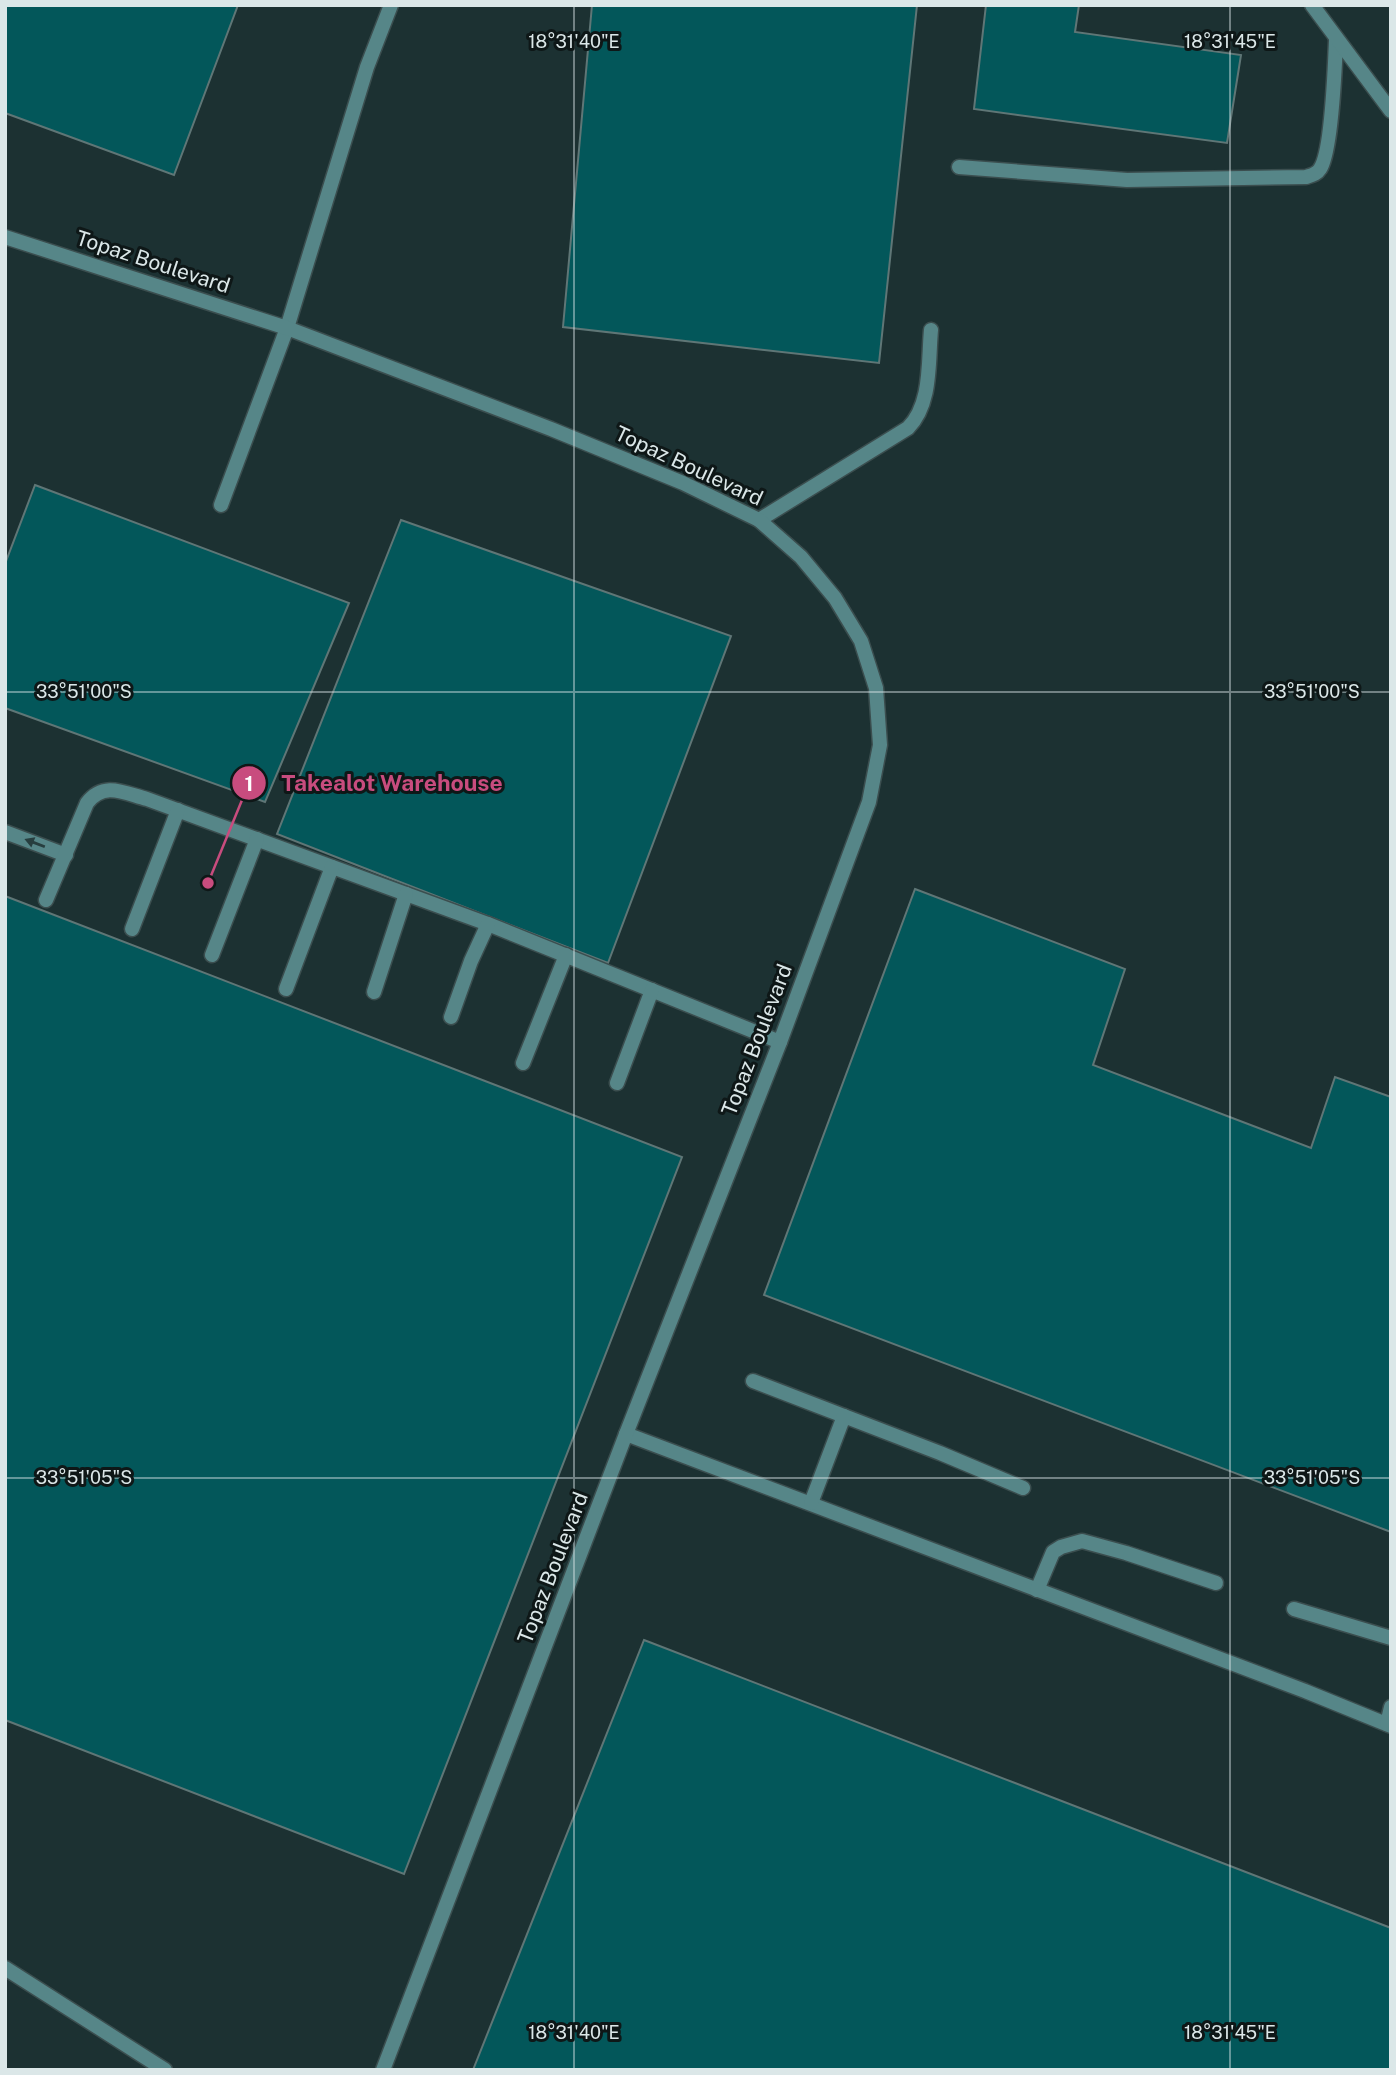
<svg xmlns="http://www.w3.org/2000/svg" width="1396" height="2075" viewBox="0 0 1396 2075" font-family="'Public Sans',sans-serif">
<style>
.building{fill:#03575a;stroke:#5f7676;stroke-width:2}
.lines{fill:none;stroke-linecap:round;stroke-linejoin:round}
.lane-casing{stroke:#3b4e4f;stroke-width:17}
.street-casing{stroke:#3b4e4f;stroke-width:17}
.lane{stroke:#568688;stroke-width:14}
.street{stroke:#568688;stroke-width:14}
.oneway{fill:#273e3f}
.ticks{fill:none;stroke:#dbe7e8;stroke-width:2;stroke-opacity:0.45}
.labels{text-anchor:middle;stroke-width:6;stroke-linejoin:round;paint-order:stroke}
.street-label{font-size:21px;fill:#dbe7e8;stroke:#0e1717}
.ticks-label{font-size:18px;text-anchor:middle;fill:#dbe7e8;stroke:#0e1717;stroke-width:6;stroke-linejoin:round;paint-order:stroke}
.leader{fill:none;stroke:#c84c7e;stroke-width:2.5}
.callout-dot{fill:#c84c7e;stroke:#0e1717;stroke-width:2.5}
.mark-label{font-size:21px;text-anchor:middle;font-weight:bold;fill:#fff}
.callout-label{font-size:23px;text-anchor:middle;font-weight:bold;fill:#c84c7e;stroke:#0e1717;stroke-width:6;stroke-linejoin:round;paint-order:stroke}
</style>
<rect width="100%" height="100%" fill="#1c3132"/>
<g class="building">
<path d="M 5,5 L 238,5 L 174,175 L 5,113 Z"/>
<path d="M 592,5 L 917,5 L 879,363 L 563,327 Z"/>
<path d="M 986,5 L 1079,5 L 1075,32 L 1241,55 L 1227,143 L 974,109 Z"/>
<path d="M 35,485 L 349,603 L 265,802 L 5,708 L 5,564 Z"/>
<path d="M 401,520 L 731,636 L 608,963 L 277,834 Z"/>
<path d="M 915,889 L 1125,969 L 1093,1065 L 1311,1148 L 1335,1077 L 1391,1097 L 1391,1532 L 764,1295 Z"/>
<path d="M 5,896 L 682,1157 L 404,1874 L 5,1720 Z"/>
<path d="M 644,1640 L 1391,1928 L 1391,2070 L 473,2070 Z"/>
</g>
<g class="lines">
<defs>
<g id="lane">
<path d="M 959,167 L 1127,180 L 1306,177 C 1312,175 1317,174 1320,169 C 1332,152 1335,64 1336,40"/>
<path d="M 221,505 L 287,328 L 367,67 L 391,5"/>
<path d="M 759,520 L 908,428 C 932,404 928,362 931,330"/>
<path d="M 5,832 L 66,855"/>
<path d="M 46,900 L 87,803 C 104,781 124,793 147,799 L 488,924 L 780,1042"/>
<path d="M 132,929 L 178,810"/>
<path d="M 212,955 L 257,839"/>
<path d="M 286,989 L 332,867"/>
<path d="M 374,992 L 406,894"/>
<path d="M 451,1017 L 471,961 L 488,924"/>
<path d="M 523,1063 L 566,955"/>
<path d="M 617,1083 L 652,990"/>
<path d="M 753,1381 L 940,1453 L 1023,1488"/>
<path d="M 626,1434 L 1305,1691 L 1391,1726"/>
<path d="M 811,1503 L 844,1416"/>
<path d="M 1037,1590 L 1053,1552 L 1061,1547 L 1082,1541 L 1126,1553 L 1216,1583"/>
<path d="M 1294,1609 L 1391,1638"/>
<path d="M 1387,1724 L 1391,1707"/>
<path d="M 5,1968 L 165,2070"/>
</g>
<g id="street">
<path d="M 1312,5 L 1391,111"/>
<path d="M 5,237 L 287,328 L 551,429 L 683,483 L 759,520 L 801,557 L 835,598 L 861,641 L 876,688 L 880,745 L 869,802 L 780,1042 L 626,1434 L 383,2070"/>
</g>
</defs>
<use href="#lane" class="lane-casing"/>
<use href="#street" class="street-casing"/>
<use href="#lane" class="lane"/>
<use href="#street" class="street"/>
</g>
<defs><path id="oneway-solid" d="M-6-.8H1V-3.2L6.5 0L1 3.2V.8H-6Z" transform="scale(1.75)"/></defs>
<use class="oneway" href="#oneway-solid" transform="translate(35 843) rotate(-159)"/>
<path class="ticks" d="M 574,5 L 574,2070M 1230,5 L 1230,2070M 5,692 L 1391,692M 5,1478 L 1391,1478"/>
<g class="labels">
<g class="street-label">
<text transform="translate(153 262) rotate(18)" y="7">Topaz Boulevard</text>
<text transform="translate(689 466) rotate(25)" y="7">Topaz Boulevard</text>
<text transform="translate(757 1040) rotate(-69)" y="7">Topaz Boulevard</text>
<text transform="translate(553 1568) rotate(-69)" y="7">Topaz Boulevard</text>
</g>
</g>
<g class="ticks-label">
<text x="574" y="48">18°31'40"E</text>
<text x="1230" y="48">18°31'45"E</text>
<text x="84" y="698">33°51'00"S</text>
<text x="1312" y="698">33°51'00"S</text>
<text x="84" y="1484">33°51'05"S</text>
<text x="1312" y="1484">33°51'05"S</text>
<text x="574" y="2039">18°31'40"E</text>
<text x="1230" y="2039">18°31'45"E</text>
</g>
<path class="leader" d="M208 883L249 783"/>
<g class="callout-dot">
<circle cx="208" cy="883" r="7"/>
<circle cx="249" cy="783" r="18"/>
</g>
<g class="mark-label">
<text x="249" y="791">1</text>
</g>
<g class="callout-label">
<text x="392" y="791">Takealot Warehouse</text>
</g>
<rect width="1396" height="2075" fill="none" stroke="#dbe7e8" stroke-width="14"/>
</svg>
